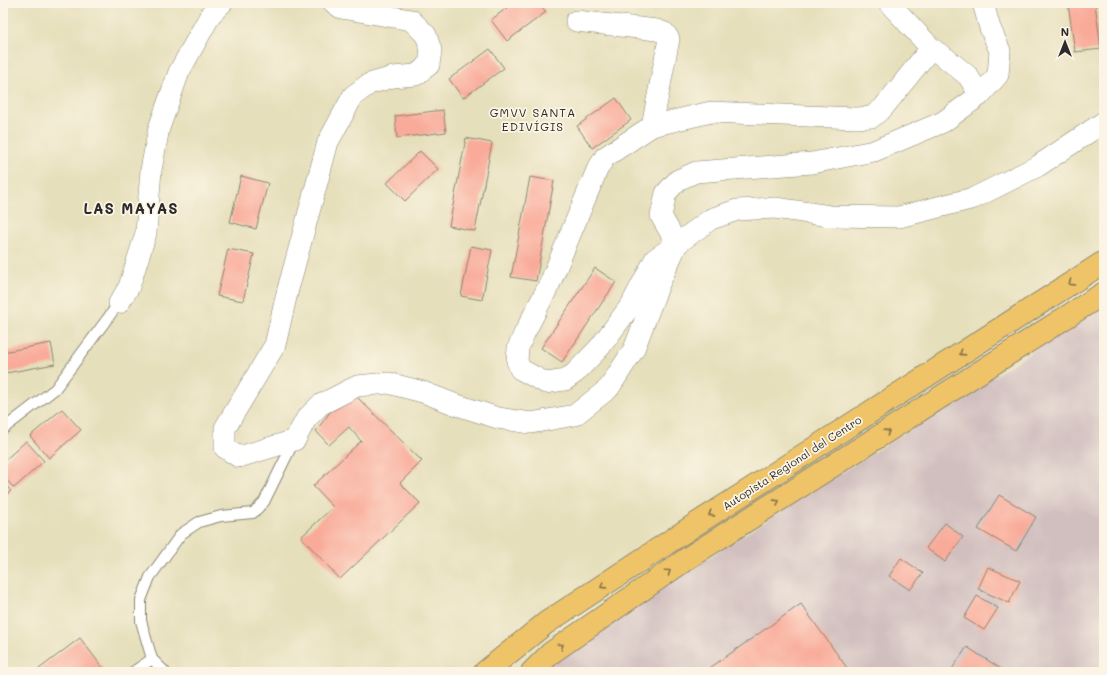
<svg xmlns="http://www.w3.org/2000/svg" width="1107" height="675" viewBox="0 0 1107 675" font-family="Mali,sans-serif">
<style>
.industrial{fill:#d1bfbf}
.building{fill:#f9aa99}
.lines{fill:none;stroke-linecap:round;stroke-linejoin:round}
.lane-casing{stroke:#888573;stroke-width:12}
.street-casing{stroke:#888573;stroke-width:22}
.highway-casing{stroke:#888573;stroke-width:24}
.lane{stroke:#fff;stroke-width:10}
.street{stroke:#fff;stroke-width:21}
.highway{stroke:#efc469;stroke-width:22}
.oneway{stroke:#837047}
.labels{text-anchor:middle;stroke-width:3.5;stroke-linejoin:round;paint-order:stroke}
.street-label{font-size:11px;fill:#2b2b2b;stroke:#fcf5e5}
.neighbourhood-label{font-size:12px;letter-spacing:1px;fill:#2b2b2b;stroke:#fcf5e5}
.district-label{font-size:15px;font-weight:bold;letter-spacing:1px;fill:#2b2b2b;stroke:#fcf5e5}
</style>
<rect width="100%" height="100%" fill="#fcf5e5"/>
<filter id="ink" filterUnits="userSpaceOnUse"><feTurbulence type="fractalNoise" baseFrequency=".025" numOctaves="2"/><feDisplacementMap in="SourceGraphic" scale="8" xChannelSelector="R" yChannelSelector="G"/><feConvolveMatrix kernelMatrix="1 2 1 2 8 2 1 2 1" color-interpolation-filters="sRGB"/></filter>
<filter id="wash" filterUnits="userSpaceOnUse"><feTurbulence type="fractalNoise" baseFrequency=".012" numOctaves="4" result="noise"/><feDisplacementMap in="SourceGraphic" scale="16" xChannelSelector="R" yChannelSelector="G"/><feGaussianBlur stdDeviation="0.9" result="paint"/><feColorMatrix in="noise" values="0 0 0 0 0 0 0 0 0 0 0 0 0 0 0 0 0 1.4 0 .05"/><feComposite in="paint" operator="in"/></filter>
<g filter="url(#wash)">
<rect width="100%" height="100%" fill="#e6dfbb"/>
<path class="industrial" d="M 1104,306 L 1104,672 L 540,672 L 585,636 Z"/>
<g id="blocks">
<g class="building">
<path d="M 513,3 L 539,3 L 546,12 L 507,41 L 491,20 Z"/>
<path d="M 1068,3 L 1095,3 L 1101,49 L 1075,52 Z"/>
<path d="M 490,49 L 504,68 L 463,98 L 449,79 Z"/>
<path d="M 616,98 L 631,120 L 592,148 L 577,126 Z"/>
<path d="M 443,110 L 446,132 L 397,138 L 395,116 Z"/>
<path d="M 466,138 L 492,143 L 475,231 L 449,226 Z"/>
<path d="M 420,151 L 438,169 L 405,201 L 387,183 Z"/>
<path d="M 241,176 L 268,183 L 256,229 L 230,222 Z"/>
<path d="M 530,177 L 554,181 L 536,281 L 511,277 Z"/>
<path d="M 471,246 L 492,250 L 482,300 L 461,296 Z"/>
<path d="M 228,249 L 254,254 L 243,301 L 217,296 Z"/>
<path d="M 595,268 L 616,282 L 562,362 L 541,348 Z"/>
<path d="M 51,343 L 55,364 L 6,373 L 3,352 Z"/>
<path d="M 357,397 L 422,461 L 400,483 L 420,503 L 340,579 L 301,537 L 333,507 L 313,486 L 361,441 L 349,427 L 329,445 L 316,431 L 330,412 Z"/>
<path d="M 62,409 L 81,430 L 49,458 L 30,436 Z"/>
<path d="M 26,441 L 44,461 L 14,488 L 3,476 L 3,462 Z"/>
<path d="M 3,482 L 11,491 L 3,497 Z"/>
<path d="M 999,495 L 1036,517 L 1016,551 L 978,529 Z"/>
<path d="M 945,523 L 963,537 L 945,562 L 926,548 Z"/>
<path d="M 901,558 L 923,573 L 910,590 L 889,576 Z"/>
<path d="M 988,567 L 1020,581 L 1009,603 L 978,589 Z"/>
<path d="M 977,596 L 998,608 L 984,630 L 964,618 Z"/>
<path d="M 801,604 L 850,672 L 704,672 Z"/>
<path d="M 80,638 L 106,672 L 35,672 Z"/>
<path d="M 967,647 L 1006,672 L 950,672 Z"/>
</g>
</g>
</g>
<g filter="url(#ink)">
<use href="#blocks" fill-opacity="0" stroke="#888573" stroke-width="1"/>
<g class="lines">
<defs>
<g id="lane">
<path d="M 3,429 L 55,389 L 119,303"/>
<path d="M 133,672 L 152,659"/>
<path d="M 165,672 L 152,659 L 141,621 L 141,600 L 150,577 L 181,534 L 199,522 L 221,516 L 253,513 L 264,502 L 294,441"/>
</g>
<g id="street">
<path d="M 334,3 L 341,8 L 411,20 L 426,35 L 431,50 L 429,65 L 416,75 L 393,77 L 369,84 L 353,96 L 328,142 L 287,293 L 275,345 L 225,428 L 225,448 L 239,457 L 295,440 L 306,419 L 320,405 L 357,386 L 388,383 L 423,392 L 454,404 L 498,418 L 531,423 L 575,415 L 609,388 L 634,349 L 659,284 L 677,244 L 711,219 L 737,210 L 775,208 L 830,216 L 899,217 L 974,198 L 1038,166 L 1104,122"/>
<path d="M 576,21 L 657,30 L 665,33 L 669,39 L 652,126 L 711,112 L 856,118 L 872,117 L 883,108 L 931,48"/>
<path d="M 980,95 L 998,75 L 1000,51 L 990,28 L 983,3"/>
<path d="M 652,126 L 605,157 L 597,170 L 550,283 L 524,334 L 518,348 L 517,361 L 520,369 L 546,383 L 565,380 L 575,373 L 600,347 L 631,305 L 655,259 L 677,244 L 661,216 L 666,193 L 678,180 L 696,172 L 812,163 L 874,151 L 943,122 L 980,95 L 968,76 L 947,59 L 931,48 L 889,3"/>
<path d="M 119,303 L 129,287 L 146,233 L 151,170 L 159,128 L 179,72 L 211,14 L 222,3"/>
</g>
<g id="highway">
<path d="M 485,672 L 546,623 L 693,526 L 1104,262"/>
<path d="M 532,672 L 551,653 L 691,556 L 1104,293"/>
</g>
</defs>
<use href="#lane" class="lane-casing"/>
<use href="#street" class="street-casing"/>
<use href="#highway" class="highway-casing"/>
<use href="#lane" class="lane"/>
<use href="#street" class="street"/>
<use href="#highway" class="highway"/>
</g>
<defs><path id="oneway-chevron" d="M-2-3.5L2.5 0L-2 3.5" fill="none" stroke-width="1.6" stroke-linecap="round" stroke-linejoin="round"/></defs>
<g class="oneway">
<use href="#oneway-chevron" transform="translate(1071 283) rotate(147)"/>
<use href="#oneway-chevron" transform="translate(962 353) rotate(147)"/>
<use href="#oneway-chevron" transform="translate(887 432) rotate(-33)"/>
<use href="#oneway-chevron" transform="translate(777 502) rotate(-32)"/>
<use href="#oneway-chevron" transform="translate(711 514) rotate(147)"/>
<use href="#oneway-chevron" transform="translate(668 572) rotate(-35)"/>
<use href="#oneway-chevron" transform="translate(603 586) rotate(147)"/>
<use href="#oneway-chevron" transform="translate(561 646) rotate(-35)"/>
</g>
</g>
<g class="labels">
<g class="street-label">
<text transform="translate(792 463) rotate(-33)" y="4">Autopista Regional del Centro</text>
</g>
<g class="neighbourhood-label">
<text x="533" y="117">GMVV SANTA<tspan x="533" dy="14">EDIVÍGIS</tspan></text>
</g>
<g class="district-label">
<text x="131" y="214">LAS MAYAS</text>
</g>
</g>
<rect width="1107" height="675" fill="none" stroke="#fcf5e5" stroke-width="16"/>
<g transform="translate(1065 42)" stroke="#fcf5e5" stroke-width="3" paint-order="stroke">
<path d="M0-3L7 15L0 10L-7 15Z" fill="#2b2b2b"/>
<text y="-6" font-size="11" font-weight="bold" text-anchor="middle" fill="#2b2b2b">N</text>
</g>
</svg>
